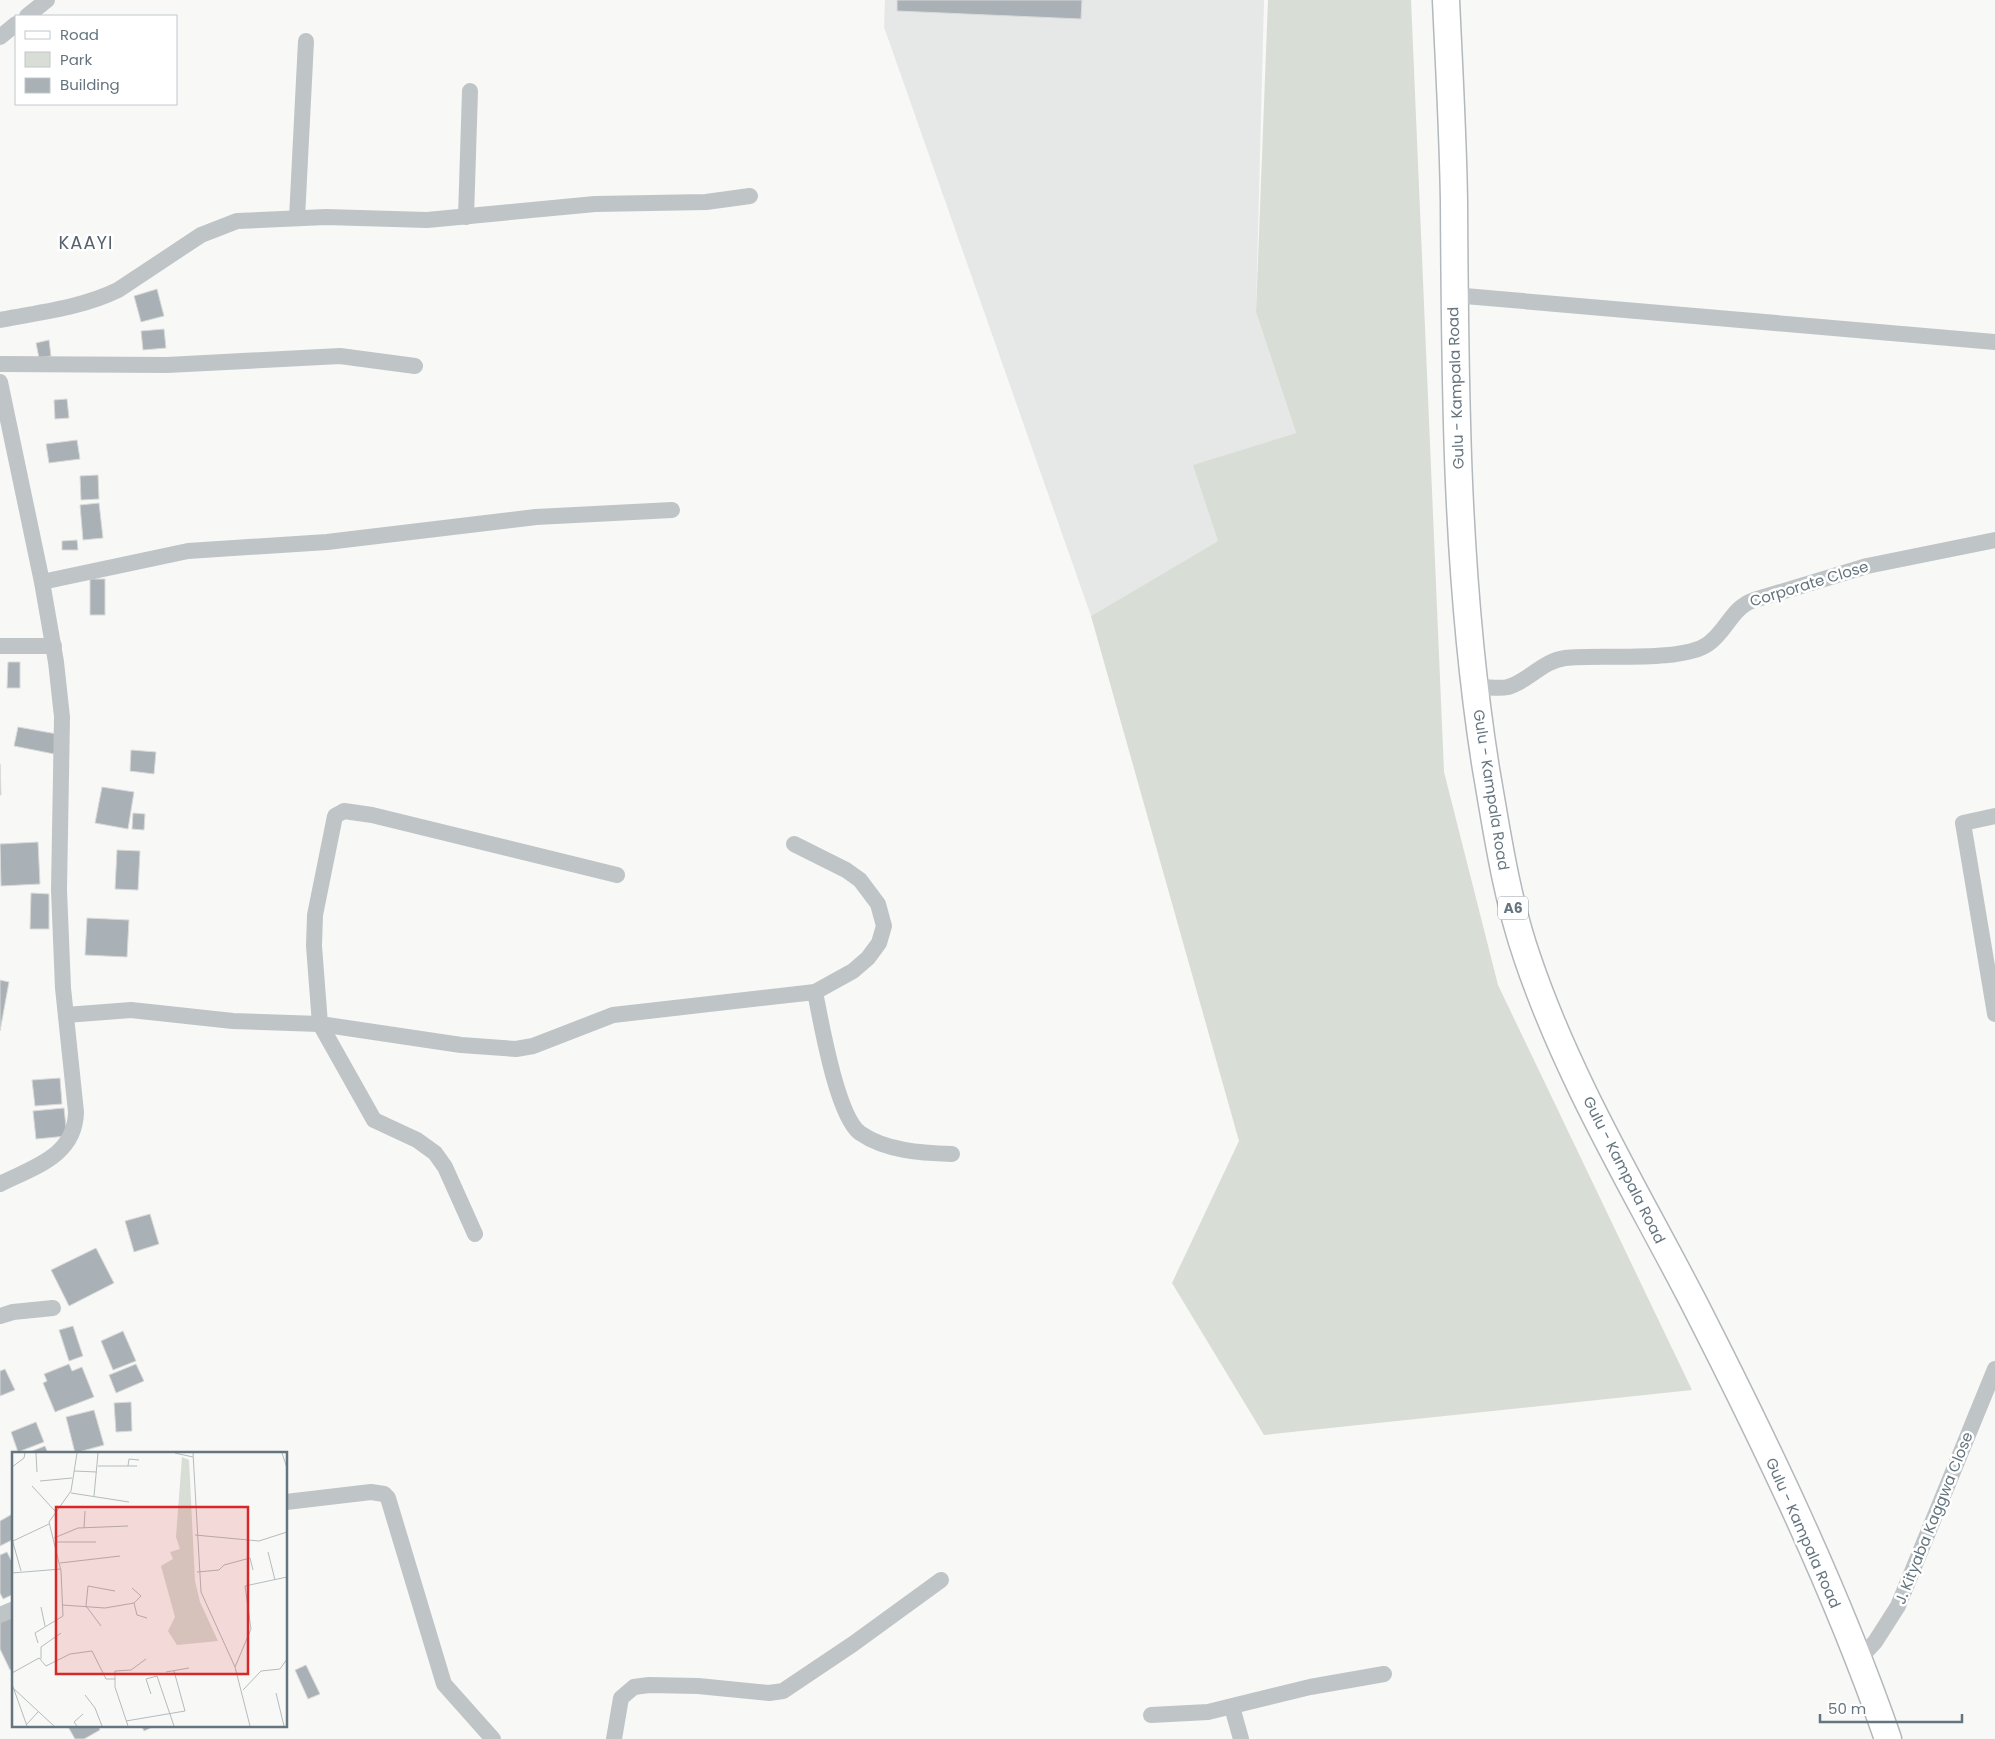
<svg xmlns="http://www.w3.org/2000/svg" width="1995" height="1739" viewBox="0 0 1995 1739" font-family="Poppins,sans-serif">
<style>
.built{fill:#e6e7e7}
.green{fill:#d8ddd5}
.building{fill:#a9b1b6;stroke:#dadad8}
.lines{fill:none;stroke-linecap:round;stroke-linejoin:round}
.primary-casing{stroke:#b3b8bc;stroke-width:29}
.minor{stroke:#bfc4c7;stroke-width:16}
.primary{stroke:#fff;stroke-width:26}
.labels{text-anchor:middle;stroke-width:5;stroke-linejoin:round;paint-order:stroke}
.shield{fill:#fff;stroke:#939ea5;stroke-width:1}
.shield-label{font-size:14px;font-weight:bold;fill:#65757f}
.street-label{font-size:15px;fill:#65757f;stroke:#fff}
.quarter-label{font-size:18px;letter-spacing:1px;fill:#56626b;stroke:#fff}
.inset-road{fill:none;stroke:#b4bcbf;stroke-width:1}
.view{fill:#d62828;fill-opacity:0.15;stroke:#d62828;stroke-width:2.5}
.inset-edge{fill:none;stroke:#65757f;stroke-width:2.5}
</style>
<rect width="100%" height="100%" fill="#f8f8f6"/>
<path class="built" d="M 885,0 L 1264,0 L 1256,312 L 1296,433 L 1194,465 L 1218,541 L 1091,616 L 884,27 Z"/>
<path class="green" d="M 1268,0 L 1411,0 L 1444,772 L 1498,985 L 1692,1390 L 1264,1435 L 1172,1283 L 1239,1141 L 1091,616 L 1218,541 L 1193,465 L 1296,433 L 1256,312 Z"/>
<g class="building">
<path d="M 897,0 L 1082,0 L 1081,19 L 897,11 Z"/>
<path d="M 157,289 L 164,316 L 141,322 L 134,296 Z"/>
<path d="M 164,329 L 166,348 L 143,350 L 141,331 Z"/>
<path d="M 49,340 L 51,356 L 39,358 L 36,343 Z"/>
<path d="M 67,399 L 69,418 L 55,419 L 54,400 Z"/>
<path d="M 77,440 L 80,459 L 49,463 L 46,444 Z"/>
<path d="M 98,475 L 99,499 L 81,500 L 80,476 Z"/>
<path d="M 99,503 L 103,538 L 83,540 L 80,505 Z"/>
<path d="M 77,540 L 78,550 L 62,550 L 62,541 Z"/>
<rect x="90" y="579" width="15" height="36"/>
<path d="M 8,662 L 20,662 L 20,688 L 7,688 Z"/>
<path d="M 18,727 L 57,734 L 54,754 L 14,746 Z"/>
<path d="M 131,750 L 156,752 L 154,774 L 130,771 Z"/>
<path d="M 0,764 L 1,795 L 0,795 Z"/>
<path d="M 102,787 L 134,792 L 128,829 L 95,823 Z"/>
<path d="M 133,813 L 145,814 L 144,830 L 132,829 Z"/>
<path d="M 38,842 L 40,884 L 1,886 L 0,844 Z"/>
<path d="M 117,850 L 140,851 L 138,890 L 115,889 Z"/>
<path d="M 31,893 L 49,894 L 49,929 L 30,929 Z"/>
<path d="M 87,918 L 129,920 L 127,957 L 85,955 Z"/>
<path d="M 0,980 L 9,982 L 0,1031 Z"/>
<path d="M 60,1078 L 62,1104 L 35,1106 L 32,1080 Z"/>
<path d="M 64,1108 L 67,1136 L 36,1139 L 33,1111 Z"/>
<path d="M 150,1214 L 159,1244 L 134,1252 L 125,1221 Z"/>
<path d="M 96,1248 L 114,1283 L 69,1306 L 51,1270 Z"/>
<path d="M 73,1326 L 83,1356 L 69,1361 L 59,1330 Z"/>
<path d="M 123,1331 L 136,1361 L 113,1370 L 101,1341 Z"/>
<path d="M 69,1364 L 72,1371 L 82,1367 L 94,1397 L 55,1412 L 43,1383 L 47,1381 L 44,1374 Z"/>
<path d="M 136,1364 L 144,1381 L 116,1393 L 109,1375 Z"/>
<path d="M 5,1369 L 15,1390 L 0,1396 L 0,1371 Z"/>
<path d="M 131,1402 L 132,1431 L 116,1432 L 114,1403 Z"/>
<path d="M 94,1410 L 104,1445 L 75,1453 L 66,1417 Z"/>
<path d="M 36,1422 L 44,1442 L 18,1452 L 11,1432 Z"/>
<path d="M 45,1446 L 48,1453 L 27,1453 Z"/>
<path d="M 14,1513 L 14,1539 L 0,1546 L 0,1521 Z"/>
<path d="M 7,1552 L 14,1566 L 14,1594 L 3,1599 L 0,1593 L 0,1555 Z"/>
<path d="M 10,1613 L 14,1620 L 14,1669 L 10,1670 L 0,1649 L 0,1618 Z"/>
<path d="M 306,1665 L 320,1694 L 308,1699 L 295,1670 Z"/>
<path d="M 67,1725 L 98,1725 L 100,1730 L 84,1739 L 75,1739 Z"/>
<path d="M 141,1725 L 157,1725 L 144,1731 Z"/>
</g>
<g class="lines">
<defs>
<path id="primary" d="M 1446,0 C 1449,67 1453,134 1454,202 C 1455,391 1456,581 1486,769 C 1497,832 1506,896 1527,957 C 1568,1079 1635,1189 1694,1303 C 1766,1444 1836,1589 1888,1739"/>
</defs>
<use href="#primary" class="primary-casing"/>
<g class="minor">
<path d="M 27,16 L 47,0"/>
<path d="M 0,37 L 16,24"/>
<path d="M 466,217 L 470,91"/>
<path d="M 297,218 L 306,41"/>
<path d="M 1453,295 L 1995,342"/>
<path d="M 0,320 C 40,312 81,308 118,290 L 201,235 L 237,221 L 326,217 L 427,220 L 595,204 L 706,202 L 750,196"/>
<path d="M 0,364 L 167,365 L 340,356 L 415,366"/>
<path d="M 0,382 L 42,582 L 56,662 L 62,717 L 59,890 L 63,988 L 76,1112 C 75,1156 34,1167 0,1184"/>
<path d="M 42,582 L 188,551 L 327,542 L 536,517 L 672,510"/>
<path d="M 0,646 L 54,646"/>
<path d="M 1473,677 L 1481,687 C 1490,687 1499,689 1508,687 C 1529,681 1542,661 1565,658 C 1600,654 1681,663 1708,644 C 1727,631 1731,608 1754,600 L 1867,566 L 1995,540"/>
<path d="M 1995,816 L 1963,823 L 1995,1014"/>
<path d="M 815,992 C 821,1022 837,1116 860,1133 C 886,1151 921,1153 952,1154"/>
<path d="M 66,1015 L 131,1010 L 233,1021 L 320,1024 L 461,1045 L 516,1049 L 533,1046 L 613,1015 L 815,992 L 853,971 L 868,958 L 879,943 L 884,926 L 878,904 L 860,880 L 846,870 L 794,844"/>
<path d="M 475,1234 L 445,1167 L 435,1153 L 417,1140 L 374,1120 L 320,1024 L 314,946 L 315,915 L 335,816 L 344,811 L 372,815 L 617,875"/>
<path d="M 0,1316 L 13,1312 L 53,1308"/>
<path d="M 286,1502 L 371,1492 L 384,1494 L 388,1498 L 444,1684 L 493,1739"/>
<path d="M 0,1615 L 14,1609"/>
<path d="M 1859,1659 L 1875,1642 L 1898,1606 L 1995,1369"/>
<path d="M 1232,1707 L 1241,1739"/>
<path d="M 1151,1715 L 1208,1712 L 1310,1687 L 1384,1674"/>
<path d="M 614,1739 L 621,1698 L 634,1687 L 649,1685 L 698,1686 L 769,1693 L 783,1691 L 853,1644 L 941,1580"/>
</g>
<use href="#primary" class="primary"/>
</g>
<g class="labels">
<rect class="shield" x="1498" y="896.5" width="30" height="23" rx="4"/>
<g class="shield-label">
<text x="1513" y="913">A6</text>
</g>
<g class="street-label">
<text transform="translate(1456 388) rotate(-92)" y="5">Gulu - Kampala Road</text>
<text transform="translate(1809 584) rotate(-17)" y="5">Corporate Close</text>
<text transform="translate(1491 790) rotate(81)" y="5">Gulu - Kampala Road</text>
<text transform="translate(1624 1170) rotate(63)" y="5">Gulu - Kampala Road</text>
<text transform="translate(1934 1518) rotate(-68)" y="5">J. Kityaba Kaggwa Close</text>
<text transform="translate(1803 1533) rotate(66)" y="5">Gulu - Kampala Road</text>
</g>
<g class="quarter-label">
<text x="86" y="249">KAAYI</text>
</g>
</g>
<g transform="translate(12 1452)">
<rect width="275" height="275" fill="#f8f8f6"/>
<path d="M 170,5 L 177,8 L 183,129 L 188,150 L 206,189 L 165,193 L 156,179 L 163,165 L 149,114 L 161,107 L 158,100 L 168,97 L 164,85 Z" fill="#d8ddd5"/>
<path class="inset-road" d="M 24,1 L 25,20M 163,1 L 181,5M 181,1 L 189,140 L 223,215 L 238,274M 270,1 L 275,16M 86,14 L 125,14M 116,14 L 117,7 L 127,8M 0,15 L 12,6 L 13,1M 62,19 L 85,20M 28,29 L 60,26M 20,34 L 43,59M 59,41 L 117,50M 82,44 L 86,1M 72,76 L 73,59M 183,83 L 247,89 L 275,80M 42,86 L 66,76 L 116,74M 0,87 L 9,119M 1,89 L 37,72M 43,90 L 84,90M 256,100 L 263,128M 48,111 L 108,104M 185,120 L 207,118 L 212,113 L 238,106 L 241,118M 0,121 L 49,117M 122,151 L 125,163 L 135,166M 50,153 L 93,156 L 122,151 L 129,144 L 120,136M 29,155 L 33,174M 89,174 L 74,154 L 76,134 L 103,139M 26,191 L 23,181 L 51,164 L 49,119 L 37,70 L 59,39 L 65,1M 29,207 L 29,195 L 49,181M 223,215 L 239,177 L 233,134 L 275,125M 154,220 L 177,216M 0,221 L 27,206 L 34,214 L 58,202 L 80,199 L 94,227 L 103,227M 0,232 L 15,274M 1,236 L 42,274M 231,238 L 249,219 L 268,217 L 275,207M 264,241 L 272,274M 139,242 L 134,227 L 145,224 L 162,274M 73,243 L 83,256 L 90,274M 114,269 L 173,259 L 162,219M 14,273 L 27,259M 65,274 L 62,270 L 71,262M 116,274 L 103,235 L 103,219 L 119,218 L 134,207"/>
<path class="view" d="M 44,55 L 236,55 L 236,222 L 44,222 Z"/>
<rect width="275" height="275" class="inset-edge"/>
</g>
<rect x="15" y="15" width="162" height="90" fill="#ffffff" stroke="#c1c8cc"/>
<rect x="25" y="31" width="25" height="8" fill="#ffffff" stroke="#c1c8cc"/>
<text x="60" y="40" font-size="15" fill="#65757f">Road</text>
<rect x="25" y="52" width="25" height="15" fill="#d8ddd5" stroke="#c1c8cc"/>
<text x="60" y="65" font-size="15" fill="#65757f">Park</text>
<rect x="25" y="78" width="25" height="15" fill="#a9b1b6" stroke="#c1c8cc"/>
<text x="60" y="90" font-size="15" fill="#65757f">Building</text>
<path d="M1820 1714v8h142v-8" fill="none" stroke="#65757f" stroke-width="2.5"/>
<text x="1828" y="1714" font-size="15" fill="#65757f" stroke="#ffffff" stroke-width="4" paint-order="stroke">50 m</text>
</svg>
